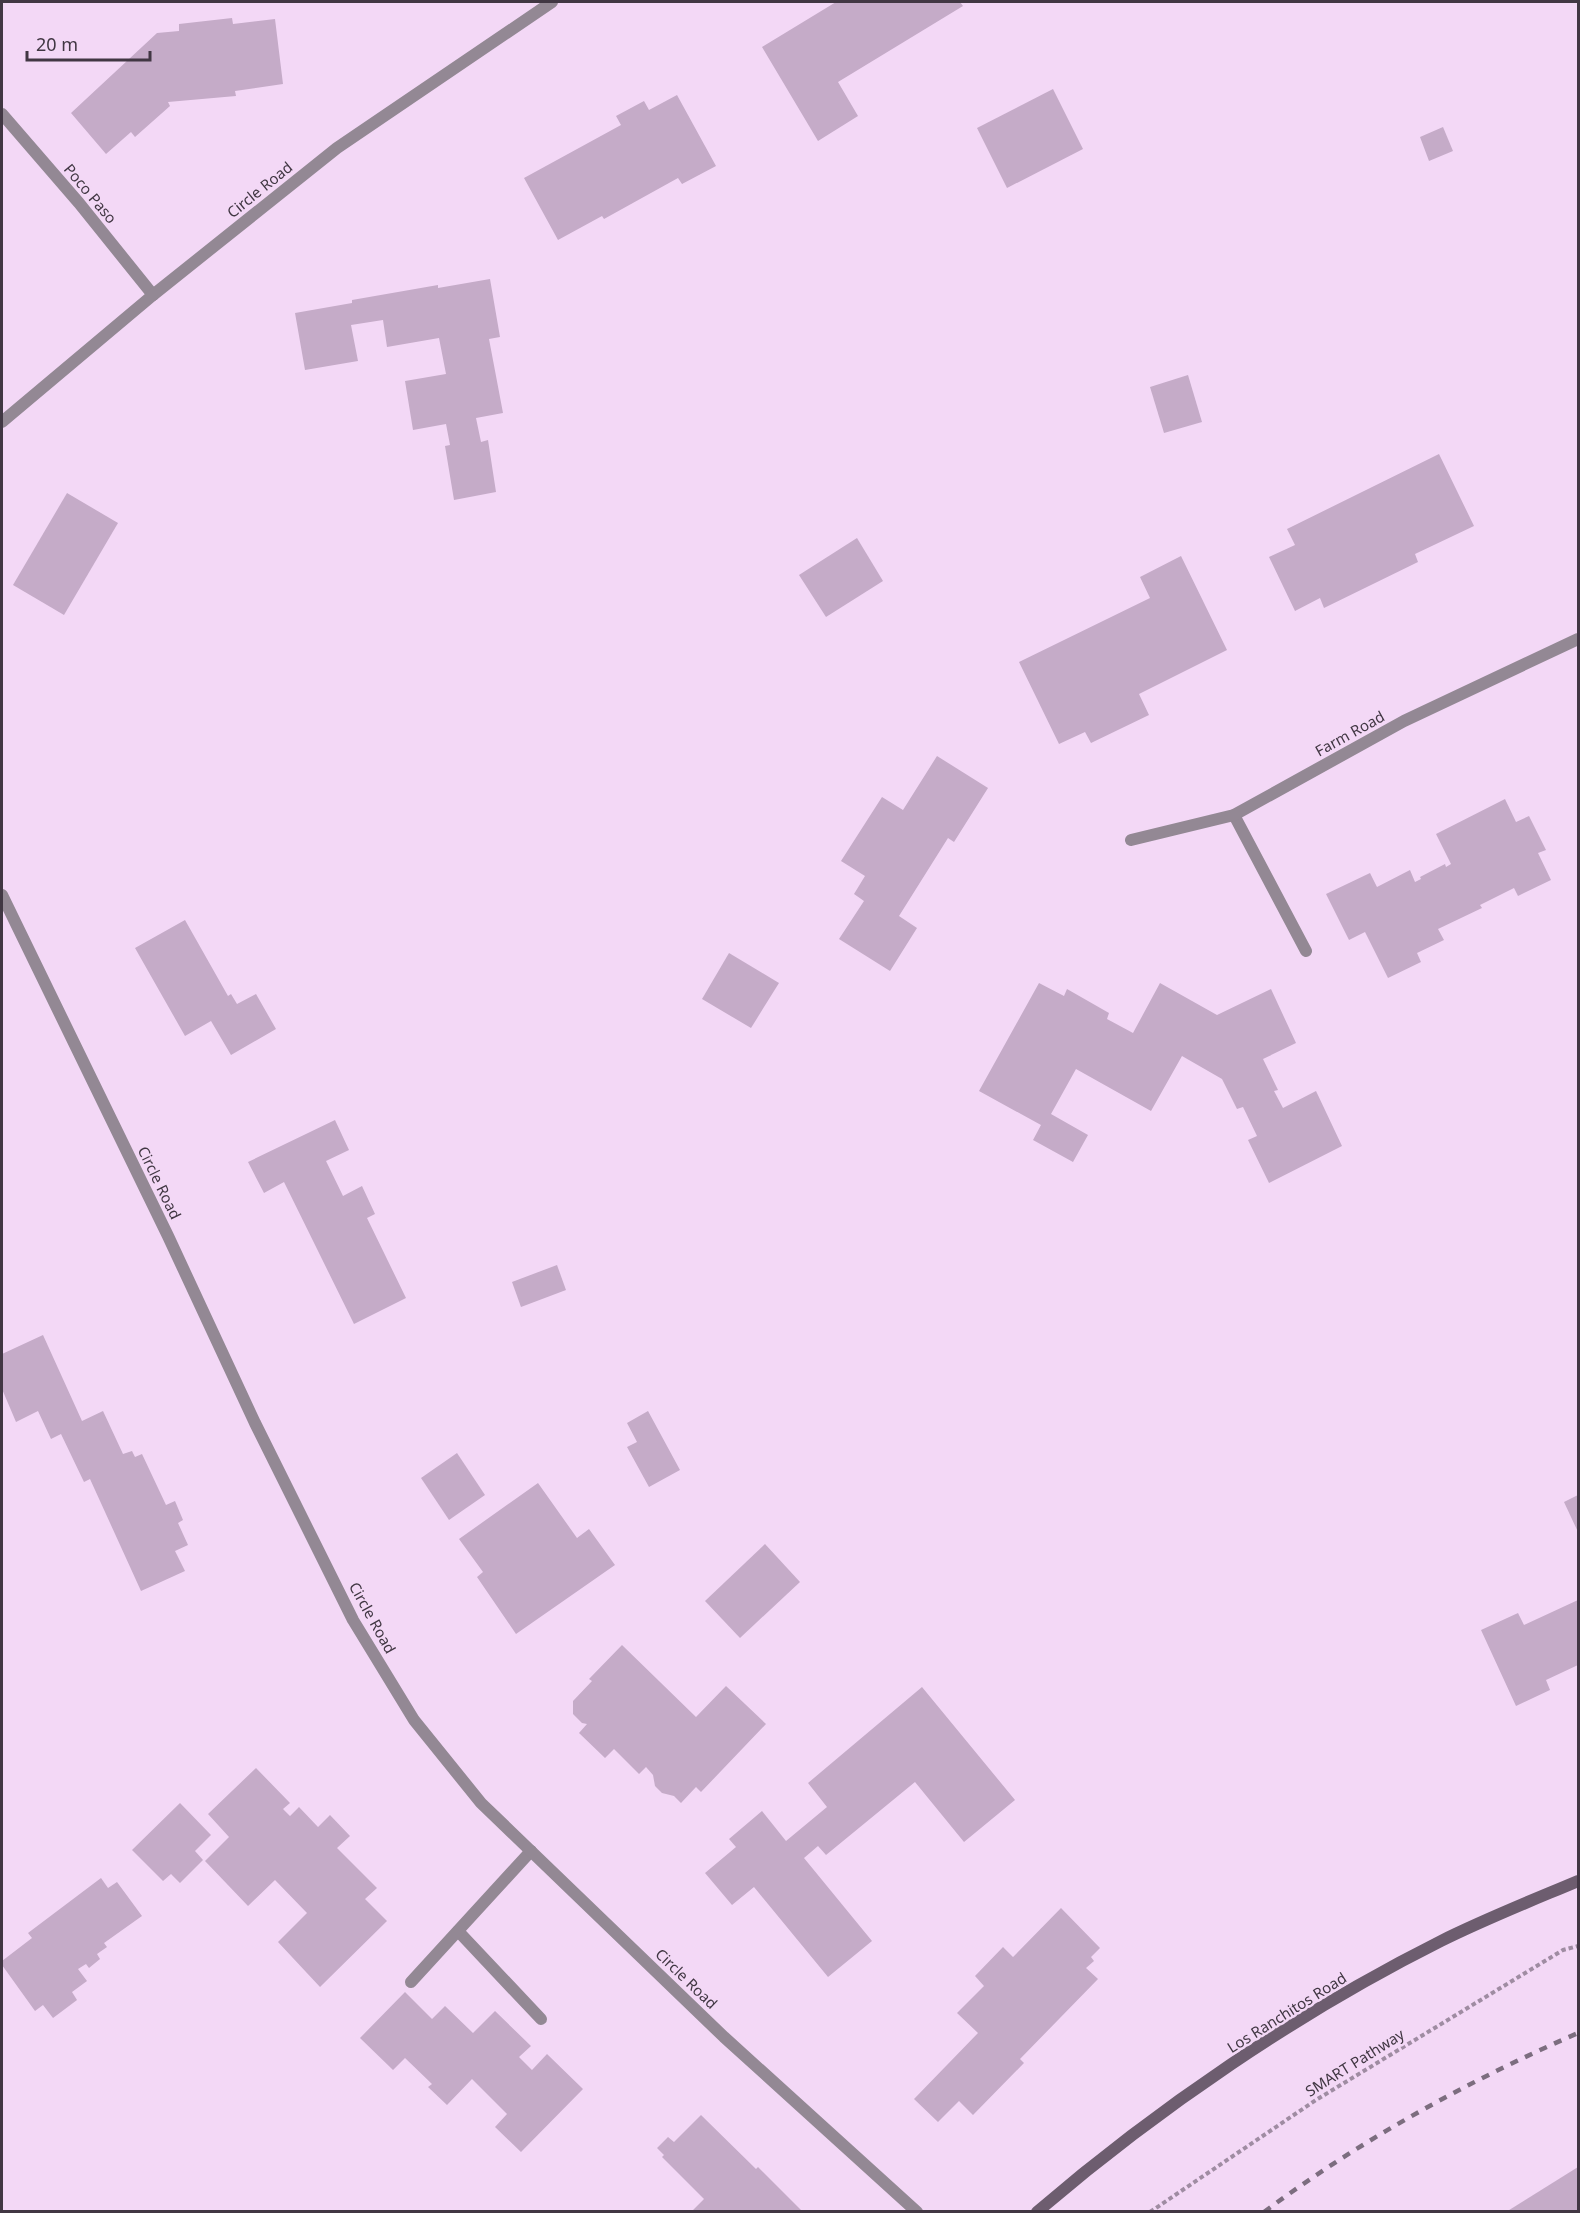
<svg xmlns="http://www.w3.org/2000/svg" width="1580" height="2213" viewBox="0 0 1580 2213" font-family="'Noto Sans',sans-serif">
<style>
.building{fill:#c5abc8}
.lines{fill:none;stroke-linecap:round;stroke-linejoin:round}
.path{stroke:#9f8ca2;stroke-width:4;stroke-dasharray:4.5 3;stroke-linecap:butt}
.lane{stroke:#938894;stroke-width:12}
.street{stroke:#938894;stroke-width:12}
.secondary{stroke:#6d5d6f;stroke-width:12}
.rail{stroke:#7c6d7f;stroke-width:4.5;stroke-dasharray:8 8;stroke-linecap:butt}
.labels{text-anchor:middle;stroke-width:5;stroke-linejoin:round;paint-order:stroke}
.street-label{font-size:15px;fill:#413743;stroke:#f3d8f6}
</style>
<rect width="100%" height="100%" fill="#f3d8f6"/>
<g class="building">
<path d="M 836,2 L 960,2 L 963,6 L 838,82 L 858,116 L 818,141 L 762,47 Z"/>
<path d="M 232,18 L 233,24 L 275,19 L 283,84 L 235,91 L 236,96 L 168,102 L 170,106 L 135,137 L 131,132 L 106,154 L 71,113 L 157,33 L 179,31 L 179,24 Z"/>
<path d="M 1053,89 L 1083,149 L 1007,188 L 977,128 Z"/>
<path d="M 677,95 L 716,166 L 682,184 L 678,178 L 604,219 L 602,216 L 558,240 L 524,178 L 621,125 L 616,116 L 644,101 L 649,110 Z"/>
<path d="M 1443,127 L 1453,151 L 1429,161 L 1420,137 Z"/>
<path d="M 490,279 L 500,337 L 489,339 L 503,413 L 476,418 L 481,442 L 488,440 L 496,492 L 454,500 L 445,446 L 450,445 L 446,424 L 413,430 L 405,381 L 446,374 L 439,338 L 387,347 L 383,320 L 351,325 L 358,361 L 305,370 L 295,313 L 352,303 L 352,300 L 438,285 L 438,288 Z"/>
<path d="M 1188,375 L 1202,422 L 1164,433 L 1150,387 Z"/>
<path d="M 1439,454 L 1474,526 L 1415,554 L 1418,562 L 1324,608 L 1320,598 L 1295,611 L 1269,557 L 1295,545 L 1287,529 Z"/>
<path d="M 67,493 L 118,523 L 64,615 L 13,585 Z"/>
<path d="M 857,538 L 883,581 L 826,617 L 799,575 Z"/>
<path d="M 1181,556 L 1227,650 L 1139,694 L 1149,715 L 1091,743 L 1085,732 L 1059,744 L 1019,662 L 1150,598 L 1140,577 Z"/>
<path d="M 937,756 L 988,788 L 954,842 L 948,838 L 899,916 L 917,928 L 890,971 L 839,939 L 864,901 L 854,894 L 865,876 L 841,861 L 882,797 L 903,810 Z"/>
<path d="M 1505,799 L 1516,822 L 1529,816 L 1546,850 L 1538,853 L 1551,880 L 1518,896 L 1514,888 L 1480,905 L 1482,908 L 1438,929 L 1444,940 L 1417,953 L 1421,962 L 1388,978 L 1365,932 L 1349,940 L 1326,894 L 1370,873 L 1377,887 L 1410,870 L 1415,882 L 1421,879 L 1420,877 L 1445,864 L 1446,867 L 1451,864 L 1436,834 Z"/>
<path d="M 185,920 L 228,996 L 231,994 L 237,1004 L 256,994 L 276,1029 L 231,1055 L 211,1021 L 185,1036 L 135,948 Z"/>
<path d="M 729,953 L 779,983 L 751,1028 L 702,999 Z"/>
<path d="M 1039,983 L 1064,996 L 1067,989 L 1109,1013 L 1107,1019 L 1133,1033 L 1160,983 L 1217,1015 L 1271,989 L 1296,1043 L 1263,1059 L 1278,1090 L 1274,1091 L 1283,1108 L 1316,1091 L 1342,1146 L 1269,1183 L 1248,1140 L 1257,1136 L 1243,1107 L 1237,1109 L 1222,1079 L 1182,1056 L 1151,1111 L 1076,1069 L 1051,1114 L 1088,1135 L 1073,1162 L 1033,1140 L 1041,1125 L 979,1091 Z"/>
<path d="M 335,1120 L 349,1150 L 326,1161 L 343,1196 L 362,1186 L 375,1214 L 367,1218 L 406,1298 L 354,1324 L 284,1182 L 264,1193 L 248,1162 Z"/>
<path d="M 557,1265 L 566,1290 L 521,1307 L 512,1282 Z"/>
<path d="M 43,1335 L 82,1421 L 103,1411 L 123,1454 L 132,1451 L 135,1457 L 142,1454 L 166,1505 L 175,1501 L 183,1520 L 178,1523 L 188,1545 L 175,1551 L 185,1571 L 141,1591 L 90,1479 L 84,1482 L 61,1434 L 51,1439 L 38,1411 L 16,1422 L 2,1389 L 2,1354 Z"/>
<path d="M 648,1411 L 680,1470 L 649,1487 L 627,1447 L 637,1442 L 627,1423 Z"/>
<path d="M 457,1453 L 485,1495 L 449,1520 L 421,1478 Z"/>
<path d="M 538,1483 L 577,1538 L 589,1529 L 615,1565 L 516,1634 L 477,1577 L 483,1572 L 459,1539 Z"/>
<path d="M 1578,1495 L 1578,1532 L 1564,1502 Z"/>
<path d="M 765,1544 L 800,1582 L 740,1638 L 705,1601 Z"/>
<path d="M 1578,1600 L 1578,1665 L 1546,1680 L 1550,1690 L 1516,1706 L 1481,1630 L 1518,1613 L 1524,1625 Z"/>
<path d="M 622,1645 L 696,1717 L 726,1686 L 766,1724 L 701,1792 L 696,1787 L 681,1803 L 674,1796 L 662,1793 L 655,1786 L 653,1775 L 646,1767 L 639,1774 L 614,1749 L 605,1758 L 579,1733 L 587,1724 L 582,1723 L 573,1714 L 573,1701 L 592,1681 L 589,1679 Z"/>
<path d="M 922,1687 L 1015,1800 L 964,1842 L 915,1782 L 826,1855 L 818,1846 L 804,1858 L 872,1941 L 828,1977 L 754,1887 L 732,1905 L 705,1873 L 736,1847 L 729,1839 L 762,1811 L 786,1841 L 827,1807 L 808,1783 Z"/>
<path d="M 256,1768 L 290,1803 L 283,1809 L 290,1816 L 299,1807 L 318,1827 L 330,1815 L 350,1836 L 337,1848 L 377,1888 L 365,1899 L 387,1921 L 320,1987 L 278,1942 L 307,1913 L 275,1880 L 248,1906 L 205,1861 L 229,1837 L 208,1814 Z"/>
<path d="M 180,1803 L 211,1835 L 195,1851 L 203,1860 L 180,1883 L 171,1874 L 163,1881 L 132,1850 Z"/>
<path d="M 101,1878 L 108,1888 L 117,1882 L 142,1916 L 104,1943 L 107,1947 L 97,1954 L 100,1959 L 89,1968 L 86,1964 L 78,1969 L 87,1981 L 72,1992 L 77,2000 L 53,2018 L 43,2005 L 35,2011 L 2,1965 L 2,1961 L 32,1938 L 28,1933 Z"/>
<path d="M 1061,1908 L 1100,1948 L 1091,1957 L 1094,1961 L 1086,1968 L 1098,1979 L 1020,2059 L 1024,2063 L 973,2115 L 959,2101 L 938,2122 L 914,2099 L 978,2033 L 957,2013 L 984,1986 L 975,1976 L 1003,1947 L 1013,1957 Z"/>
<path d="M 405,1992 L 432,2019 L 445,2006 L 473,2033 L 495,2011 L 531,2046 L 519,2057 L 532,2070 L 547,2054 L 583,2089 L 521,2152 L 495,2127 L 507,2114 L 472,2079 L 447,2105 L 428,2087 L 432,2084 L 405,2058 L 393,2070 L 360,2038 Z"/>
<path d="M 701,2115 L 756,2169 L 758,2167 L 803,2212 L 695,2212 L 693,2210 L 704,2199 L 662,2157 L 664,2155 L 657,2148 L 668,2137 L 674,2142 Z"/>
<path d="M 1578,2167 L 1578,2212 L 1506,2212 Z"/>
</g>
<g class="lines">
<path class="path" d="M 1150,2212 L 1316,2100 L 1563,1950 L 1578,1946"/>
<g class="lane">
<path d="M 1234,815 L 1306,951"/>
<path d="M 458,1931 L 541,2019"/>
<path d="M 411,1982 L 531,1851"/>
</g>
<g class="street">
<path d="M 2,114 L 79,203 L 153,295"/>
<path d="M 2,422 L 153,295 L 337,148 L 552,2"/>
<path d="M 1131,840 L 1234,815 L 1404,721 L 1578,639"/>
<path d="M 2,895 L 168,1236 L 255,1423 L 353,1620 L 414,1720 L 481,1803 L 724,2037 L 917,2212"/>
</g>
<path class="secondary" d="M 1037,2212 C 1157,2109 1299,2012 1441,1941 C 1485,1919 1533,1900 1578,1881"/>
<path class="rail" d="M 1264,2212 C 1361,2140 1468,2081 1578,2033"/>
</g>
<g class="labels">
<g class="street-label">
<text transform="translate(260 190) rotate(-39)" y="5">Circle Road</text>
<text transform="translate(90 194) rotate(50)" y="5">Poco Paso</text>
<text transform="translate(1350 734) rotate(-29)" y="5">Farm Road</text>
<text transform="translate(159 1183) rotate(64)" y="5">Circle Road</text>
<text transform="translate(372 1618) rotate(61)" y="5">Circle Road</text>
<text transform="translate(686 1979) rotate(44)" y="5">Circle Road</text>
<text transform="translate(1287 2013) rotate(-32)" y="5">Los Ranchitos Road</text>
<text transform="translate(1355 2063) rotate(-32)" y="5">SMART Pathway</text>
</g>
</g>
<rect width="1580" height="2213" fill="none" stroke="#413743" stroke-width="6"/>
<path d="M27 51v9h123v-9" fill="none" stroke="#413743" stroke-width="3"/>
<text x="36" y="51" font-size="18" fill="#413743" stroke="#f3d8f6" stroke-width="4.5" paint-order="stroke">20 m</text>
</svg>
